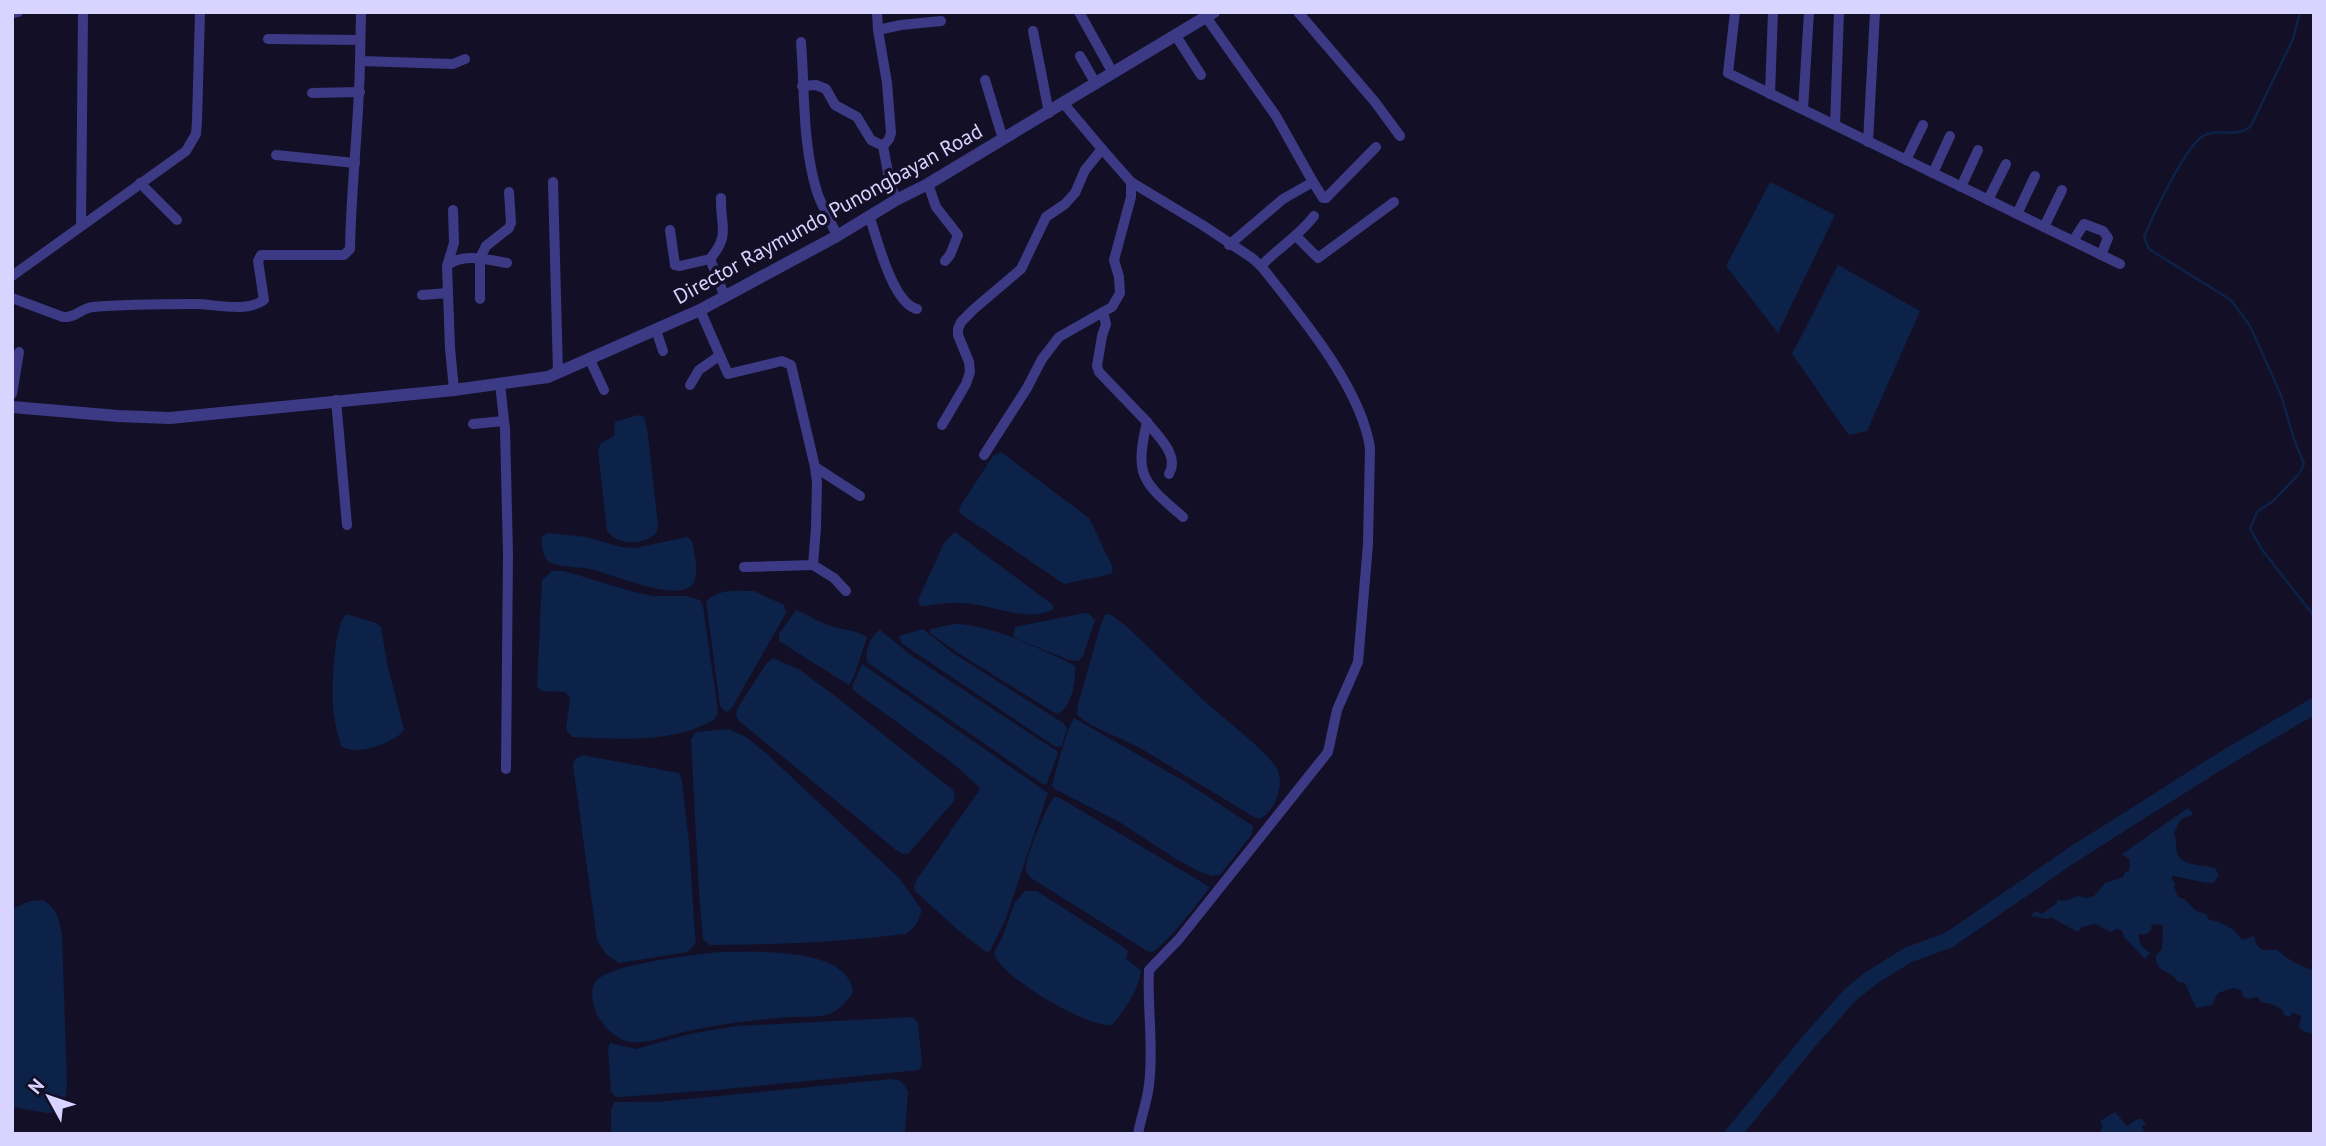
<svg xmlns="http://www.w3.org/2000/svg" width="2326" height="1146" viewBox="0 0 2326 1146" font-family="'PT Sans',sans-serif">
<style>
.water{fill:#0c2248}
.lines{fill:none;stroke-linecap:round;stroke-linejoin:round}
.stream{stroke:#0c2248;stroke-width:2.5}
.river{stroke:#0c2248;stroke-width:16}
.minor{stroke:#3d3a85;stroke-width:10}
.tertiary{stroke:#3d3a85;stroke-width:12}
.labels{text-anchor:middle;stroke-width:7;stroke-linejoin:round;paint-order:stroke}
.street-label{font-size:21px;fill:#d9d4ff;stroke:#130f26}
</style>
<rect width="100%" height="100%" fill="#130f26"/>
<g class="water">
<path d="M 1770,182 L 1835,215 L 1778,333 L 1726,266 Z"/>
<path d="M 1838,265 L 1920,311 L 1867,431 L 1849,435 L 1792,354 Z"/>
<path d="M 638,415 L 644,417 L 647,428 L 658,524 L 657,532 C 644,546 619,546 607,531 L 598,450 L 601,443 L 614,436 L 615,422 Z"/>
<path d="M 1001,452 L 1089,518 L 1113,568 L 1111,574 L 1064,584 L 961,514 L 959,511 L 961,505 L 993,456 Z"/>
<path d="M 955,532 L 1049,602 L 1053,605 L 1053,610 C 1021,623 992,603 959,603 C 946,602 933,606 920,606 L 918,600 L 944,543 Z"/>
<path d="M 548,533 L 587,537 L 621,547 L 635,548 L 687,537 L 692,541 C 694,553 700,573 693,584 C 678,604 611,573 590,569 C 581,567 554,567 548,561 C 542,555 541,543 542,536 Z"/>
<path d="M 552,571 L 564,571 L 634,592 L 653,596 L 686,596 L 700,600 L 703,606 L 718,712 L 715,719 C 674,744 618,739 572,737 L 566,730 L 570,698 L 565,692 L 542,691 L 537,686 L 542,580 Z"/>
<path d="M 754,591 L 784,605 L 786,613 L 733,706 L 729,711 L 726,712 L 720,706 L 706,602 C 717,588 738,591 754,591 Z"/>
<path d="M 796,610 C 807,614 816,621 828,625 C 841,630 855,629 867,637 L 854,676 L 849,685 L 779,641 L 779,634 Z"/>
<path d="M 1084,613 L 1090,614 L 1095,620 L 1083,656 L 1079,661 L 1069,660 L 1013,637 L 1015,627 Z"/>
<path d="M 346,614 L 376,623 L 381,627 L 387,663 L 404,730 C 395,743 355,757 341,746 C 338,736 335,725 334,715 C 331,696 333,626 346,614 Z"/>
<path d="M 1110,614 L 1125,625 C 1153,651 1179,678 1208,704 C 1224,719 1270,753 1278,771 C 1284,787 1275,811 1260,819 L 1254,817 L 1140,748 L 1091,725 L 1077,715 L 1078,704 L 1101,624 L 1105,615 Z"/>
<path d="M 954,624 C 991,624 1038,648 1072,664 L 1075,666 C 1076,682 1072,706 1058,714 L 1053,712 L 955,651 L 930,633 L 930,629 Z"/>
<path d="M 923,629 L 953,653 L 1063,723 L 1067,728 L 1062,746 L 1056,747 L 901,643 L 899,637 L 902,635 Z"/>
<path d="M 880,630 L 912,656 L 1057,751 L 1058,754 L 1046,785 L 1041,783 L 868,663 C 863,654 871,635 880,630 Z"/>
<path d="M 773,658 L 800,670 L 835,696 L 953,790 L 955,797 L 953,802 L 909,853 L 903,854 L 896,850 L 738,720 L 736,716 L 737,709 L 766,664 Z"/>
<path d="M 862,664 L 1048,793 L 1006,918 L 990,951 L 986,952 L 959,931 L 916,892 L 914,887 L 917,879 L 979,791 L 979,787 L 955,765 L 853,690 L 853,684 Z"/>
<path d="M 1074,718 L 1184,781 L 1253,826 L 1252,834 L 1220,875 L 1212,876 L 1198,871 L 1176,859 L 1121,823 L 1053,788 L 1052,785 C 1056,772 1068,724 1074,718 Z"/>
<path d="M 729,729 L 746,737 L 767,754 L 899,878 L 922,910 C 918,921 916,928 905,934 C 840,942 775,945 710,945 L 703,939 L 699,893 L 691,739 L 696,732 Z"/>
<path d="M 582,755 L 679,773 L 682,781 L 689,842 L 695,935 L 696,942 L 688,952 L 619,963 L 606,954 L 597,940 L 573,765 L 575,759 Z"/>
<path d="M 1054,797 L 1058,797 L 1210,887 C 1203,897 1162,950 1152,952 C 1150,952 1149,951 1147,951 L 1031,878 C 1028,874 1026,873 1026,868 C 1026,856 1046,807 1054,797 Z"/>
<path d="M 2188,808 L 2192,812 L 2192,815 L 2181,819 L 2174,833 C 2177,840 2175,849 2178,855 C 2183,867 2205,864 2215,868 L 2219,875 L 2213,883 C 2200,883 2187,878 2173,876 L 2171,879 L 2175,883 L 2174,887 L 2178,897 L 2184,899 L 2195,910 L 2207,915 L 2208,919 C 2220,922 2236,928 2242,940 L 2254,936 L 2256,944 L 2262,950 L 2277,950 L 2293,962 L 2314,971 L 2314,1034 L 2305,1032 L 2299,1028 L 2301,1016 L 2293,1013 L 2289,1017 L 2284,1015 L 2282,1009 L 2271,1004 L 2261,1002 L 2258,997 L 2247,999 L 2243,996 L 2241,990 L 2233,988 L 2218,993 L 2212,1005 L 2196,1008 L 2185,983 L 2178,982 C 2171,970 2154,973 2156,955 L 2162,949 L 2163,925 L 2151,924 L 2152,929 L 2147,934 L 2139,934 C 2138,943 2142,948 2150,953 L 2145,959 L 2124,937 L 2122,931 L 2117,929 L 2111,932 L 2095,924 L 2082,927 L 2078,932 L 2050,917 L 2046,919 L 2031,916 L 2035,911 L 2042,914 L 2057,903 L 2057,900 L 2064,901 L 2078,896 L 2086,898 L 2094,896 L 2105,883 L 2123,877 L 2125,872 L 2129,871 L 2130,860 L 2122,854 Z"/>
<path d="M 1025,891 L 1037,891 L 1119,944 L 1128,951 L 1126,959 L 1141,970 C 1140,988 1124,1011 1112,1025 C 1090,1029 997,976 994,952 L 1002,938 L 1015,902 Z"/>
<path d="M 43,900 C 57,909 59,919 62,934 L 67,1085 L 65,1105 L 61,1112 L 47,1113 L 12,1107 L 12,909 L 30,901 Z"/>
<path d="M 720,952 C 753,952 849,946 853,992 C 848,1001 840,1009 830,1014 C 819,1018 801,1016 788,1017 C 755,1020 721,1024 688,1031 C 668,1035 646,1046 625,1041 C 613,1037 601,1023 596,1012 C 592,1003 590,989 596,981 C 613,963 694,955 720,952 Z"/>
<path d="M 912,1017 L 918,1022 L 922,1065 L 919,1070 L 716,1090 L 620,1097 L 616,1097 L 611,1092 L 608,1048 L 610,1043 L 636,1049 L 689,1034 L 736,1026 Z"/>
<path d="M 891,1079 L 901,1081 L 908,1091 L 905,1134 L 611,1134 L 611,1110 L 615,1102 L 657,1102 Z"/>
<path d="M 2115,1112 L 2127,1126 L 2137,1119 L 2142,1119 L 2146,1124 L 2142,1126 L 2145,1134 L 2099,1134 L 2103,1126 L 2100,1121 Z"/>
</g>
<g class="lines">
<path class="stream" d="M 2300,12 L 2293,39 L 2251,126 C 2236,139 2219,127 2203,136 C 2185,147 2153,215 2144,237 L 2149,249 L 2231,300 L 2250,326 L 2281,395 L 2294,439 L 2304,464 L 2299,474 L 2273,501 L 2257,512 L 2250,529 L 2263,551 L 2314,616"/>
<path class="river" d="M 1733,1134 L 1810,1040 L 1850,995 L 1871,978 L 1908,955 L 1949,940 L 2072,855 L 2222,760 L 2314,706"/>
<g class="minor">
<path d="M 361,12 L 360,61 L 453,64 L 465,59"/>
<path d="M 877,12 L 878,30"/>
<path d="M 1079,12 L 1113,73"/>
<path d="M 1298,12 L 1375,102 L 1400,136"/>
<path d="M 1735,12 L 1728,73 L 2120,264"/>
<path d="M 12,13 L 18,12"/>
<path d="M 1206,17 L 1276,116 L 1313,182 L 1283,199 L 1229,245"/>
<path d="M 1033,31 L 1049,113"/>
<path d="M 1176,36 L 1201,75"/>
<path d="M 268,39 L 360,40"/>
<path d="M 801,42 C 805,92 802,143 817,192 C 822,207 831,221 837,236"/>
<path d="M 1080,56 L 1096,84"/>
<path d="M 985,80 L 1003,139"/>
<path d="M 802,86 L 816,85 L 826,89 L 835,105 L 857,117 L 871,140 L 883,146 L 890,183 L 896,200"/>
<path d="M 312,93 L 360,92"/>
<path d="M 1770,94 L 1773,12"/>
<path d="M 1803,109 L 1809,12"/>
<path d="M 1835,125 L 1839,12"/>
<path d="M 1868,142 L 1875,12"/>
<path d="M 883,146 L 889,139 L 891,133 L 887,83 L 878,30 L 901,25 L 941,21"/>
<path d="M 1102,149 L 1131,182 L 1204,226 L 1252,258 L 1261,266 C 1299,314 1361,387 1370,448 L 1368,544 L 1358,662 L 1337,710 L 1328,752 L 1179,939 L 1149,970 C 1147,1009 1154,1046 1149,1085 C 1147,1102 1141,1117 1138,1134"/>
<path d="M 276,155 L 355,163"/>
<path d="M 1906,160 L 1923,125"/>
<path d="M 1933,173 L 1950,136"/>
<path d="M 553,182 L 558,373"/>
<path d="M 1313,182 L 1323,198 L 1326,198 L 1376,147"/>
<path d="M 140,183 L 177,220"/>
<path d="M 928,184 L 936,207 L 958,235 L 950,255 L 945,261"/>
<path d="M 1961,187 L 1978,150"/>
<path d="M 1988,200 L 2006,164"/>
<path d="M 453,210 L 454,243 L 447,266 L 450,348 L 454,390"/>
<path d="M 2017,214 L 2035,176"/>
<path d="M 870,218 C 877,239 893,304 917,309"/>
<path d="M 81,225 L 83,12"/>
<path d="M 2044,227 L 2062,190"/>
<path d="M 670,230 L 675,265 L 680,266 L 710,259 L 725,297"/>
<path d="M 1296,236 L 1318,258 L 1394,202"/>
<path d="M 2073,241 L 2084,224 L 2103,231 L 2108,238 L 2101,255"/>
<path d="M 710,259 C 731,234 720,226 721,198"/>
<path d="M 447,266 C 462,252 489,260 507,263"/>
<path d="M 1261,266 C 1278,248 1299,236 1314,216"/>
<path d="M 12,276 L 186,151 L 196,134 L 197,121 L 200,12"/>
<path d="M 422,295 L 448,293"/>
<path d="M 12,298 L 63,317 C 76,318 81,308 93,307 C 126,304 162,304 195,304 C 215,304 246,313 264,300 L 258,261 L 261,255 L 344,255 L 350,249 C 351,187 359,124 360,61"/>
<path d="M 480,299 L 480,258 L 486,246 L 509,228 L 511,223 L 509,192"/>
<path d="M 700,310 L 728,374 L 782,361 L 791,365 L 815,467 L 817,482 L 816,528 L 813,565 L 744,567"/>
<path d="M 1103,312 L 1112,307 L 1120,293 L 1119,277 L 1114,260 L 1131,197 L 1131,182"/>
<path d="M 656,330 L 663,351"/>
<path d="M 590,360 L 604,390"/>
<path d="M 500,384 L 505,429 L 508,554 L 506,769"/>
<path d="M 690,385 L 699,370 L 719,356"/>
<path d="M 12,394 L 19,352"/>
<path d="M 336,400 L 347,525"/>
<path d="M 1147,422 C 1158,437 1180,455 1169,474"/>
<path d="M 473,424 L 504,421"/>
<path d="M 942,425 L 966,384 L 970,372 L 969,362 L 958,335 L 958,329 L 961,322 L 974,309 L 1021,269 L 1046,217 L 1065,204 L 1075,193 L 1085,170 L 1102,149 L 1064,104"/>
<path d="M 984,455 L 1027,388 L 1042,359 L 1059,337 L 1103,312 L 1106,324 L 1102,336 L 1097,366 L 1099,372 L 1147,422 C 1134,477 1143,482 1183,517"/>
<path d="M 815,467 L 860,496"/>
<path d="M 813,565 L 834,578 L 846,591"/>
</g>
<path class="tertiary" d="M 12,407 L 118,416 L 170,418 L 454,390 L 548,377 L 700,310 L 837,236 L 896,200 L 928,184 L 1214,12"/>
</g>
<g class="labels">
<g class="street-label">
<text transform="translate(828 214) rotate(-29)" y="7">Director Raymundo Punongbayan Road</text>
</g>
</g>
<rect width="2326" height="1146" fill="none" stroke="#d9d4ff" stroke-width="28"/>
<g transform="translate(49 1097) rotate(310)" stroke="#130f26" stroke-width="5" paint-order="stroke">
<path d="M0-5L12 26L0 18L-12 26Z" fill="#d9d4ff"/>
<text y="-10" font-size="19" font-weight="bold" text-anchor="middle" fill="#d9d4ff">N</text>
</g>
</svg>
